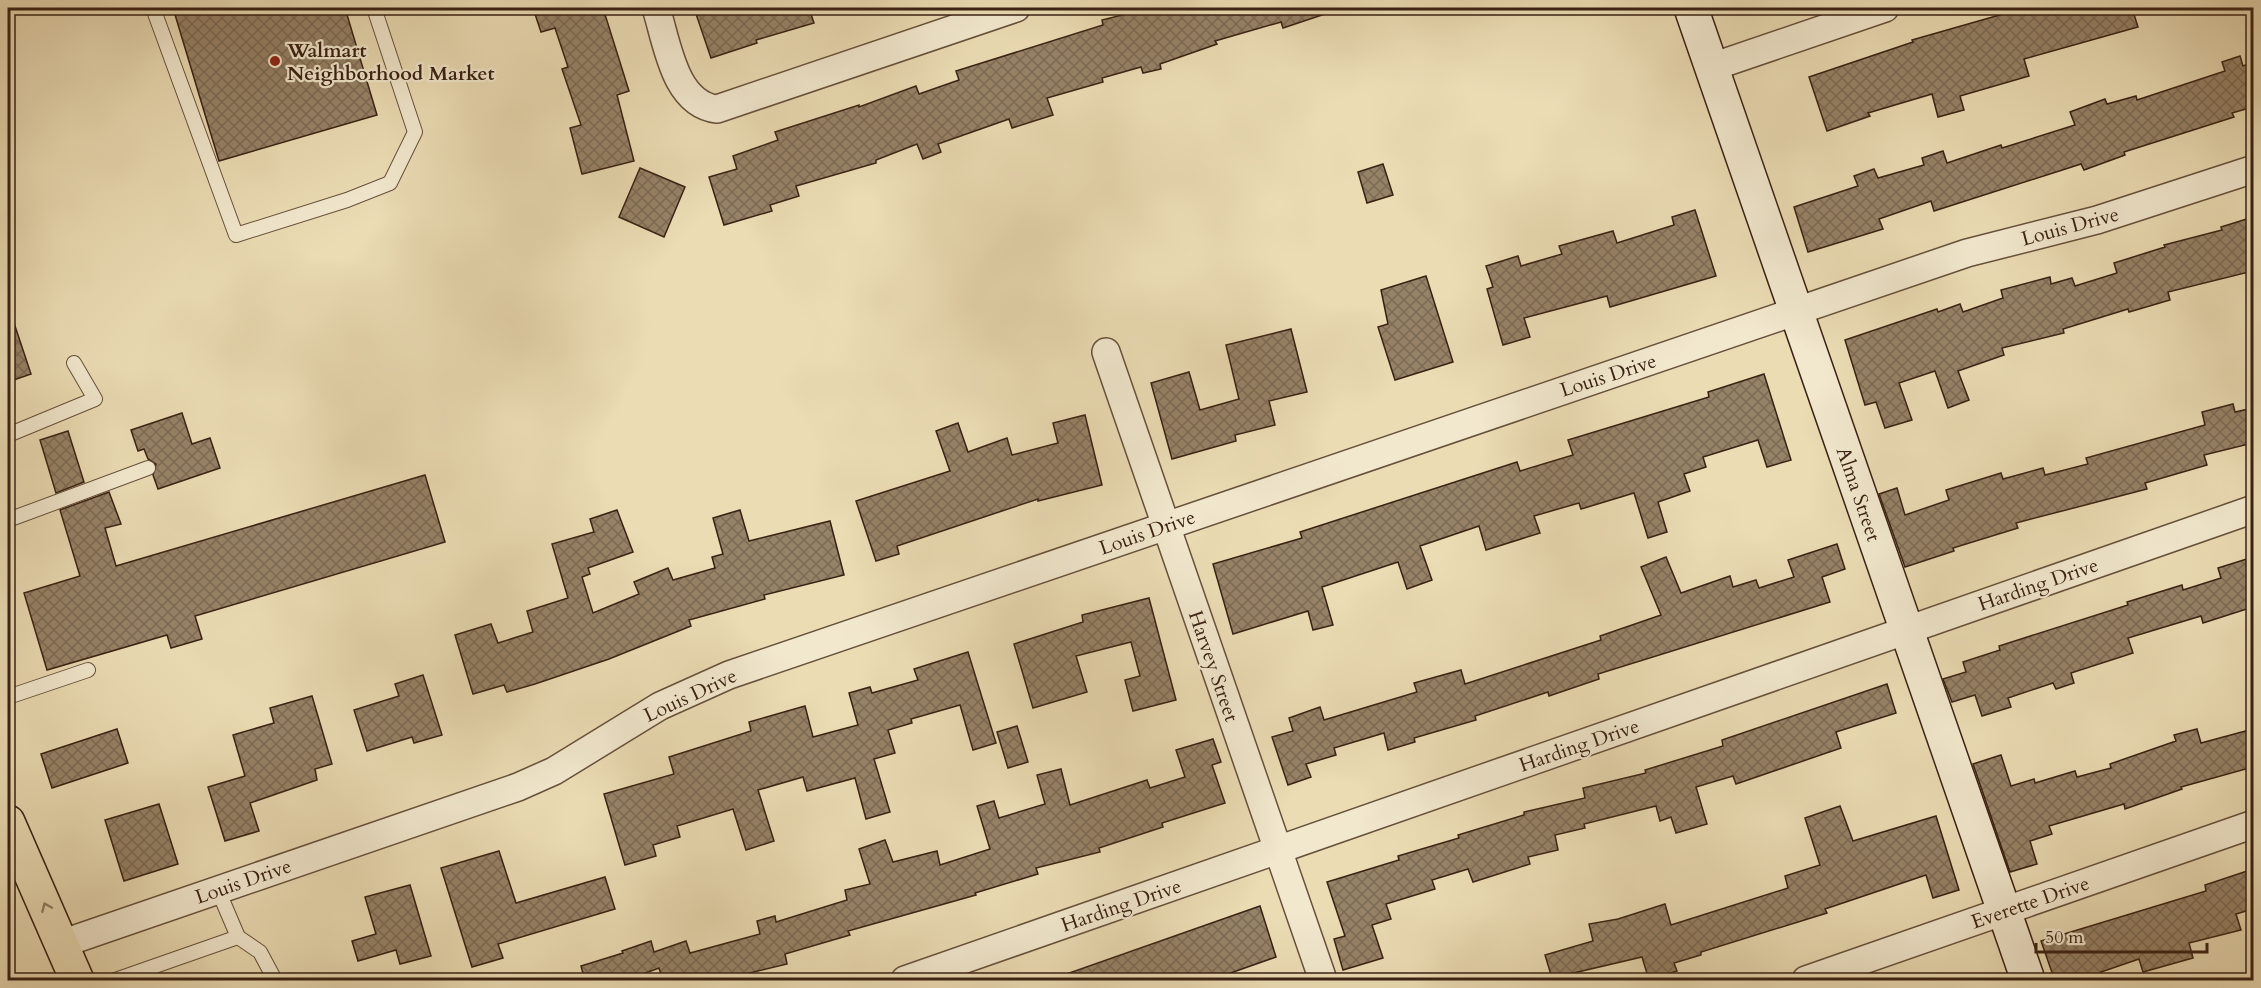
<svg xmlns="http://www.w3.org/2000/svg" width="2261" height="988" viewBox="0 0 2261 988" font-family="Cardo,serif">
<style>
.building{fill:url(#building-cross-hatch);stroke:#392113;stroke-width:1.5}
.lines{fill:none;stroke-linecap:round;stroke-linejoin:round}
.lane-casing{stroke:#66503b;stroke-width:16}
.street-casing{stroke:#66503b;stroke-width:30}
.secondary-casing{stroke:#392113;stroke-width:36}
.primary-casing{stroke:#392113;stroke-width:36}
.lane{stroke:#f2e8ce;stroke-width:14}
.street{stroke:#f2e8ce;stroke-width:27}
.secondary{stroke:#f2e8ce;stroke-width:33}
.primary{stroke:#ebdcb4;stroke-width:33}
.oneway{stroke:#927e64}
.poi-dot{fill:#8f2418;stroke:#f2e8ce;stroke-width:2}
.labels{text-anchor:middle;stroke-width:4.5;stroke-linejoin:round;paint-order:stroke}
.poi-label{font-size:20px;font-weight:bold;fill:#392113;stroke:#f2e8ce;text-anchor:start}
.street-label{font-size:20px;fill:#392113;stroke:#f2e8ce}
</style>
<defs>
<pattern id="building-cross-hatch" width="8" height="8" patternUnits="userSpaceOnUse" patternTransform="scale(1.5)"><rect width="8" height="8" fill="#968267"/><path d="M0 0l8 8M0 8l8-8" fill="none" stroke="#7b6a54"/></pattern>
</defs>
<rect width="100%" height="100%" fill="#ebdcb4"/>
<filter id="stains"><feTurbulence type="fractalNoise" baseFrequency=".00333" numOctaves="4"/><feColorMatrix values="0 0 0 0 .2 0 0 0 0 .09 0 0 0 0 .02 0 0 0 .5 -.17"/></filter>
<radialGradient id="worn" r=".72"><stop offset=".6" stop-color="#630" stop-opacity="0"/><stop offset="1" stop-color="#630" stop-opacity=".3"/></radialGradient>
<g class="building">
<path d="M 173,8 L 345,8 L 377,115 L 219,161 Z"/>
<path d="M 533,8 L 603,8 L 629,91 L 617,95 L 634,161 L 582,174 L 570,128 L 581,125 L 562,69 L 568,67 L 555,28 L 541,32 Z"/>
<path d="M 694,8 L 809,8 L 814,23 L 756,40 L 757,43 L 711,58 Z"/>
<path d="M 1150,8 L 1333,8 L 1334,11 L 1283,28 L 1281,22 L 1215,41 L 1217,44 L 1160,64 L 1161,69 L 1143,73 L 1141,67 L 1102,78 L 1103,82 L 1047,98 L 1053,115 L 1012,128 L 1009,119 L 938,144 L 941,152 L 923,159 L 917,144 L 876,160 L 876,163 L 796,186 L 799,196 L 770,205 L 772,211 L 724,225 L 709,177 L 737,169 L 733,156 L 778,140 L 775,132 L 859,105 L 859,107 L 916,86 L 919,94 L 959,80 L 956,71 L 1103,25 L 1102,20 Z"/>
<path d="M 2024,8 L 2132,8 L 2138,27 L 2024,59 L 2029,76 L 1960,96 L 1964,110 L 1938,117 L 1932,94 L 1868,113 L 1870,116 L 1827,131 L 1809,77 L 1913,42 L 1912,40 Z"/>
<path d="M 2240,56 L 2243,66 L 2253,62 L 2253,107 L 2232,113 L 2234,117 L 2124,152 L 2125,155 L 2084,170 L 2081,164 L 1934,211 L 1931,201 L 1879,219 L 1883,229 L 1808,252 L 1794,207 L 1858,186 L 1854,176 L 1874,169 L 1878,178 L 1924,165 L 1922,158 L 1943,151 L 1947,163 L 2001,145 L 2002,148 L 2075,125 L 2070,112 L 2105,99 L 2107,104 L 2136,96 L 2137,100 L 2225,71 L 2222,62 Z"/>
<path d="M 1383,164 L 1393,195 L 1367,203 L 1358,172 Z"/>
<path d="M 640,168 L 685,187 L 664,237 L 619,217 Z"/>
<path d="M 1695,210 L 1716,276 L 1610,307 L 1607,296 L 1524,318 L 1530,337 L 1503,345 L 1487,289 L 1493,287 L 1486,266 L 1518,256 L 1521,266 L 1562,254 L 1559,246 L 1613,231 L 1617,243 L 1674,225 L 1672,217 Z"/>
<path d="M 2253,217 L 2253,271 L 2168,292 L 2170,300 L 2129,312 L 2128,309 L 2063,329 L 2064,333 L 2002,348 L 2004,355 L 1958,371 L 1969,400 L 1948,408 L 1935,371 L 1899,383 L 1912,420 L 1885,428 L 1876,402 L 1865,405 L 1845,340 L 1937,309 L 1938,312 L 1960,304 L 1963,312 L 2003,298 L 2001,290 L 2050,277 L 2051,284 L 2072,278 L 2075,286 L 2117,273 L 2114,263 L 2165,247 L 2164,245 L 2222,230 L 2221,227 Z"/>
<path d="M 1426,276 L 1453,362 L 1395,380 L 1378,327 L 1388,324 L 1381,290 Z"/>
<path d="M 11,314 L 31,374 L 8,382 L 8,315 Z"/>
<path d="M 1291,329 L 1307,392 L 1269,401 L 1275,425 L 1235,435 L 1236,441 L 1172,459 L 1151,383 L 1189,372 L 1200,410 L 1239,399 L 1226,345 Z"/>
<path d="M 1764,374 L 1791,460 L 1767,467 L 1758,440 L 1703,457 L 1706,467 L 1684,474 L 1690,491 L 1658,502 L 1667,532 L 1648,538 L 1634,493 L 1581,509 L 1579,503 L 1534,516 L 1540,533 L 1486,550 L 1479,526 L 1420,546 L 1432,580 L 1407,589 L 1398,562 L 1322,587 L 1333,625 L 1313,630 L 1308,611 L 1233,634 L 1213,564 L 1302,538 L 1300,532 L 1517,462 L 1520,471 L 1573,455 L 1568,440 L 1709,397 L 1708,392 Z"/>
<path d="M 2233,404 L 2235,412 L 2253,408 L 2253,443 L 2204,455 L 2207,465 L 2145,483 L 2147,489 L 2016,523 L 2018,528 L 1953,548 L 1954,551 L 1905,567 L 1879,494 L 1897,488 L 1905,515 L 1949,500 L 1946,490 L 2001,473 L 2003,479 L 2043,468 L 2045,475 L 2088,464 L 2086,458 L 2205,425 L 2202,412 Z"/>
<path d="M 182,413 L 192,444 L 210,438 L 220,468 L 158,489 L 153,475 L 156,464 L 148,459 L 144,449 L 138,451 L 131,430 Z"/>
<path d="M 1085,415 L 1102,485 L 1038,501 L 1038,499 L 897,546 L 899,554 L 876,561 L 856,501 L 950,471 L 936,431 L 958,423 L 968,452 L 1007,438 L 1012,455 L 1058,443 L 1053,423 Z"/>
<path d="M 68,431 L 84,482 L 56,493 L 40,440 Z"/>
<path d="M 425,475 L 445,542 L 195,616 L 202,639 L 171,648 L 167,635 L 47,670 L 24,593 L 80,576 L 60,510 L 109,492 L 121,524 L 105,528 L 116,566 Z"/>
<path d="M 617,510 L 633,552 L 588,568 L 590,574 L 582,577 L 593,613 L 639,594 L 634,582 L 668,568 L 673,580 L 715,568 L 712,557 L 723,554 L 713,518 L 740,510 L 749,541 L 830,521 L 844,575 L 764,595 L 765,599 L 689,620 L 691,626 L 609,659 L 535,684 L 507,692 L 504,685 L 473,694 L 455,635 L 491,624 L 498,643 L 533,632 L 527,611 L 568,598 L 552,544 L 594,532 L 590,519 Z"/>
<path d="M 1837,544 L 1845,569 L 1822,577 L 1830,602 L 1598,674 L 1599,679 L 1549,696 L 1548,692 L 1475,716 L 1476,720 L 1414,738 L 1415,742 L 1388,750 L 1384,733 L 1334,748 L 1336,755 L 1306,764 L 1311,777 L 1288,785 L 1272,737 L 1293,731 L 1289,718 L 1320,707 L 1324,720 L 1417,692 L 1414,683 L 1461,670 L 1465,684 L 1601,640 L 1600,636 L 1661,615 L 1641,567 L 1666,557 L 1681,593 L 1730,576 L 1733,587 L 1756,580 L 1759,588 L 1794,577 L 1788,560 Z"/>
<path d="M 2253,557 L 2253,607 L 2203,623 L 2201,616 L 2128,638 L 2133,653 L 2071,673 L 2074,683 L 2056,689 L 2053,683 L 2008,698 L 2011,707 L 1982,716 L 1975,695 L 1952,702 L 1943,679 L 1966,672 L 1963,662 L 2000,650 L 1999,646 L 2128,605 L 2127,602 L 2182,585 L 2183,590 L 2221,578 L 2218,568 Z"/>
<path d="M 1149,598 L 1176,700 L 1133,711 L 1125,680 L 1140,676 L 1131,642 L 1076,656 L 1087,692 L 1033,708 L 1014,644 L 1083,622 L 1082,615 Z"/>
<path d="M 968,652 L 996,743 L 973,750 L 960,705 L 911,719 L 912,723 L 888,730 L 895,753 L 874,759 L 890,812 L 866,819 L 855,778 L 807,791 L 803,777 L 758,790 L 774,841 L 746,850 L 733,809 L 677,826 L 680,837 L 653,845 L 656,856 L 625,865 L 604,794 L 674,774 L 669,757 L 751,731 L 749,722 L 805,706 L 813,737 L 858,725 L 849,693 L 870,687 L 872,693 L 918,680 L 914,669 Z"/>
<path d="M 423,675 L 442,735 L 414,743 L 412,737 L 367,751 L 354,710 L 399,696 L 395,684 Z"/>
<path d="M 1887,684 L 1896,713 L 1836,732 L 1841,748 L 1736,784 L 1733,776 L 1696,787 L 1707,824 L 1676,833 L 1671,817 L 1660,821 L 1656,806 L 1584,824 L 1585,828 L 1555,835 L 1558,850 L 1528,857 L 1530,864 L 1473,882 L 1468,869 L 1432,880 L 1435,889 L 1386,904 L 1391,919 L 1372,925 L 1383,958 L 1343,970 L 1334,939 L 1345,936 L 1327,882 L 1399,860 L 1398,856 L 1459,838 L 1458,835 L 1524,815 L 1524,812 L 1585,798 L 1583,788 L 1646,773 L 1645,770 L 1723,746 L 1722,740 Z"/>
<path d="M 312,696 L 332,764 L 315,769 L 317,780 L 250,803 L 259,831 L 225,841 L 208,787 L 245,776 L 233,735 L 274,723 L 270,708 Z"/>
<path d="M 1017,726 L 1028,762 L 1008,768 L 997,732 Z"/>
<path d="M 117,729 L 128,763 L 52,788 L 41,754 Z"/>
<path d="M 2197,729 L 2201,743 L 2253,729 L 2253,767 L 2181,787 L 2182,789 L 2125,809 L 2124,804 L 2049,826 L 2052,834 L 2030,841 L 2037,864 L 2010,872 L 1973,764 L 2001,755 L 2011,786 L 2034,779 L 2035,783 L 2075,771 L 2077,777 L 2111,768 L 2110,764 L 2176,741 L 2174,735 Z"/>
<path d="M 1213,739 L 1221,762 L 1212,765 L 1225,803 L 1162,823 L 1163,827 L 1099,848 L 1100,852 L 1036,868 L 1038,874 L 975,893 L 976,895 L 848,931 L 850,935 L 785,954 L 787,964 L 717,981 L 663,981 L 659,968 L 624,981 L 585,981 L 581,966 L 623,953 L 622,951 L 651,941 L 654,952 L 686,941 L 690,953 L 760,934 L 757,921 L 775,916 L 776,922 L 847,900 L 845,890 L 870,884 L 859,849 L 885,840 L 893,862 L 937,851 L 940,865 L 990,849 L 977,806 L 994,801 L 999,818 L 1045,804 L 1037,775 L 1061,769 L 1070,805 L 1147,780 L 1150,788 L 1185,777 L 1176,750 Z"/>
<path d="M 159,804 L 178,864 L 124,881 L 105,820 Z"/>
<path d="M 1840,806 L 1853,841 L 1936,816 L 1959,890 L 1933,898 L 1926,875 L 1825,909 L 1827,913 L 1701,952 L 1701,955 L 1674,963 L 1677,971 L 1649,980 L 1642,957 L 1552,978 L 1545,955 L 1593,941 L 1589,924 L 1618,919 L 1665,904 L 1671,925 L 1788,888 L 1785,876 L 1820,865 L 1805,818 Z"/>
<path d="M 499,851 L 516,903 L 605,877 L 615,909 L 498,944 L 503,958 L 472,967 L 441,868 Z"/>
<path d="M 2253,869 L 2253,909 L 2236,914 L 2241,930 L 2189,943 L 2193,958 L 2143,972 L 2139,959 L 2101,972 L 2104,981 L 2055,981 L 2041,941 L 2206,891 L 2205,885 Z"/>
<path d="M 410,885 L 431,956 L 400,964 L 396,950 L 358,961 L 352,941 L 376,934 L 365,897 Z"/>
<path d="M 1260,906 L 1276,957 L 1208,981 L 1055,981 L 1055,978 Z"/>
</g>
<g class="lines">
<defs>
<g id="lane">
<path d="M 153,8 L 236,235 L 347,200 L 390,183 L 415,132 L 374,8"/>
<path d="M 8,435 L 95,399 L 74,363"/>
<path d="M 8,520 L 148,468"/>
<path d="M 8,697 L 88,670"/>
<path d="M 238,937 L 260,952 L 275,980"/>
<path d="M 115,980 L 238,937 L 218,890"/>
</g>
<g id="street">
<path d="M 656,8 C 667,42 674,104 717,109 L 1016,8"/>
<path d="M 1712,67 L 1885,8"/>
<path d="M 1106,352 L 1323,980"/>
<path d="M 61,944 L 518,787 L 554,771 L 660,706 L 729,675 L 1967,253 L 2097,220 L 2254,169"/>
<path d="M 905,980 L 2254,509"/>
<path d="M 1806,980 L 2254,824"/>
</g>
<path id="secondary" d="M 1691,8 L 2028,980"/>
<path id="primary" d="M 8,822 L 77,980"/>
</defs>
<use href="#lane" class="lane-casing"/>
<use href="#street" class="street-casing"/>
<use href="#secondary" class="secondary-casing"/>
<use href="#primary" class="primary-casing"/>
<use href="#lane" class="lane"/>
<use href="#street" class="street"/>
<use href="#secondary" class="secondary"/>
<use href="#primary" class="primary"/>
</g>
<defs><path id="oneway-chevron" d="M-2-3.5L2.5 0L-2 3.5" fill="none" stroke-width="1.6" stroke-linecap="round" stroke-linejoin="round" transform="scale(1.5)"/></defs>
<use class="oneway" href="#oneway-chevron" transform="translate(46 907) rotate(-113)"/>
<circle class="poi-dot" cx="275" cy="61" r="6"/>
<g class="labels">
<g class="poi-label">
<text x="287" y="57">Walmart<tspan x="287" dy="23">Neighborhood Market</tspan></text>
</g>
<g class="street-label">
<text transform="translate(2070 226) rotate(-15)" y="7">Louis Drive</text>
<text transform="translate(1608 375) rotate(-18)" y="7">Louis Drive</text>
<text transform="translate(1859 494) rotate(71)" y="7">Alma Street</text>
<text transform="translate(1147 532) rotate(-19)" y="7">Louis Drive</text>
<text transform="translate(2038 584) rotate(-19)" y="7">Harding Drive</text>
<text transform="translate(1214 666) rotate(71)" y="7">Harvey Street</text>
<text transform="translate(690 695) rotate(-25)" y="7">Louis Drive</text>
<text transform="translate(1579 745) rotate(-19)" y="7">Harding Drive</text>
<text transform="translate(243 881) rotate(-19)" y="7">Louis Drive</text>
<text transform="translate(2030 902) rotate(-19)" y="7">Everette Drive</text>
<text transform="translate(1121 905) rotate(-19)" y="7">Harding Drive</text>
</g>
</g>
<rect width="2261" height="988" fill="none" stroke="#ebdcb4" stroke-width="30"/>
<rect x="9" y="9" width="2243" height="970" fill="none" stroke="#392113" stroke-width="3"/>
<rect x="15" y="15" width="2231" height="958" fill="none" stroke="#392113" stroke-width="1.5"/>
<path d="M2036 943v9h171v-9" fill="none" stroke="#392113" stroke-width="3"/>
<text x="2045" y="943" font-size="18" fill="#392113" stroke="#f2e8ce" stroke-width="4.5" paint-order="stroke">50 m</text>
<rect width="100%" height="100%" filter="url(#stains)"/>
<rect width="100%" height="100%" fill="url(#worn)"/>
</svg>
